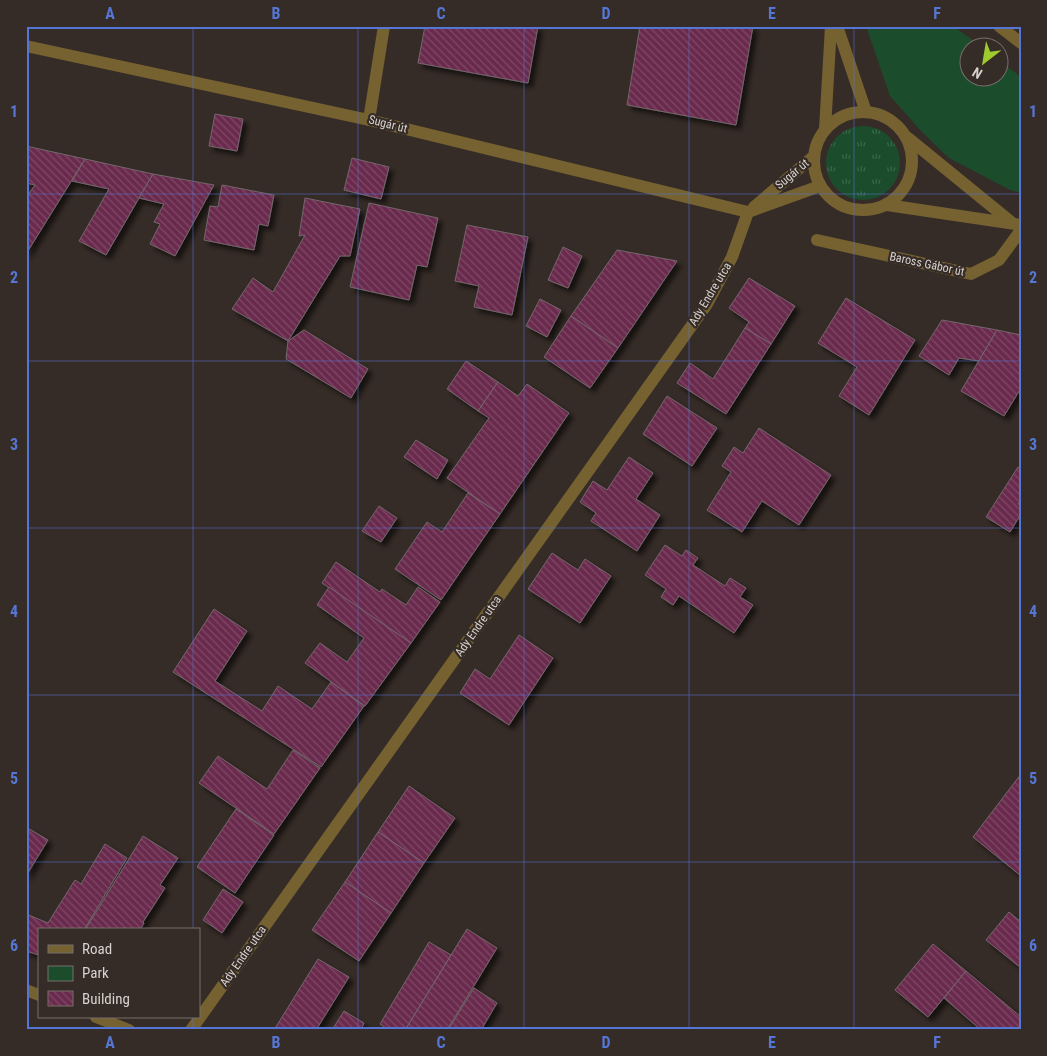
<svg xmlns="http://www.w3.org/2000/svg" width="1047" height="1056" viewBox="0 0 1047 1056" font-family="'Roboto Condensed',sans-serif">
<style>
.grass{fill:url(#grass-tufts)}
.park{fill:#1b4d2d}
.building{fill:url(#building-back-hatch);stroke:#73676c;filter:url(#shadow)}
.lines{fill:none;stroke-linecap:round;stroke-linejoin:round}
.minor{stroke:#756230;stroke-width:12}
.grid{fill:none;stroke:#5576d5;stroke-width:1;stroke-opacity:0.55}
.labels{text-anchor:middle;stroke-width:4.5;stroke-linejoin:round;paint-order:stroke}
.street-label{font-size:12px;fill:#d8d2ce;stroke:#362c27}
.neatline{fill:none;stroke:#5576d5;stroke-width:2}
.grid-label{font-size:16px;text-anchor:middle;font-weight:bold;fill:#5576d5}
</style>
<defs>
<pattern id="grass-tufts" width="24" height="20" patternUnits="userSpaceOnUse" patternTransform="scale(1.25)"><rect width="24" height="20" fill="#1b4d2d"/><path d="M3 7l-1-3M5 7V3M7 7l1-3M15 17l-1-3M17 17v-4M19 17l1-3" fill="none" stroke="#3b664a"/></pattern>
<pattern id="building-back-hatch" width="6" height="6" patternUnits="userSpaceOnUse" patternTransform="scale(1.25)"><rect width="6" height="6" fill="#6a2a4d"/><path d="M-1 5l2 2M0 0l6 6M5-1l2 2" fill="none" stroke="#7f4865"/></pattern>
<filter id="shadow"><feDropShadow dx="4.5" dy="4.5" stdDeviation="2.5" flood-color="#0009"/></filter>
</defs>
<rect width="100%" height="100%" fill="#362c27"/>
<circle class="grass" cx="863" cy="163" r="37"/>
<path class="park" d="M 866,26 L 953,26 L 982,47 L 970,48 L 970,78 L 1000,78 L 1000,61 L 1021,77 L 1021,193 L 1010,190 L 949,158 L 923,133 L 890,96 Z"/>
<g class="building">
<path d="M 425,26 L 538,26 L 528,83 L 418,63 Z"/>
<path d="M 640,26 L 753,26 L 736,125 L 627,105 Z"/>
<path d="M 215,114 L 243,119 L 237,151 L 209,146 Z"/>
<path d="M 26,146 L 85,159 L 26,254 L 26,198 L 35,185 L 26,183 Z"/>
<path d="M 352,158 L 389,167 L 381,199 L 344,190 Z"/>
<path d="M 85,159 L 153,174 L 106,255 L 79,241 L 109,189 L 72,181 Z"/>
<path d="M 153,174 L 214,185 L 175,256 L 150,244 L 160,224 L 154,222 L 164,204 L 139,198 Z"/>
<path d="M 222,185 L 274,195 L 268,226 L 259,224 L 254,250 L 204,240 L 210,206 L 218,207 Z"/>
<path d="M 305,198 L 360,209 L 350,256 L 340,256 L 288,341 L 232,309 L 253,278 L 273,292 L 305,235 L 299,236 Z"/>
<path d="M 369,203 L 438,218 L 427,267 L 417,265 L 409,300 L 350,287 Z"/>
<path d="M 467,225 L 528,237 L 512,315 L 474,307 L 479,286 L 455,281 Z"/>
<path d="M 563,247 L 582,256 L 568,288 L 548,280 Z"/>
<path d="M 617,250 L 677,261 L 618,348 L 571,316 Z"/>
<path d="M 749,278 L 795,306 L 771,344 L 745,328 L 749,322 L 729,308 Z"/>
<path d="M 846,298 L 915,340 L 869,415 L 839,396 L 857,367 L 818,343 Z"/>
<path d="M 540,299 L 561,310 L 547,337 L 526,326 Z"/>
<path d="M 571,316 L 618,348 L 590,388 L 544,357 Z"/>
<path d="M 942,320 L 997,330 L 979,361 L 959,358 L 949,375 L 919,356 Z"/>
<path d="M 745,328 L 771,344 L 726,414 L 677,383 L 690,363 L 713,379 Z"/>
<path d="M 304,330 L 368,369 L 351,398 L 286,359 L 288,341 Z"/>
<path d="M 997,330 L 1021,335 L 1021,388 L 1004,416 L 961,391 Z"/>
<path d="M 466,361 L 498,382 L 478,411 L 447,389 Z"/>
<path d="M 498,382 L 518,396 L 527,384 L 569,413 L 500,514 L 447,478 L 489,418 L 478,411 Z"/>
<path d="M 667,396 L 717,428 L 692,466 L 643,434 Z"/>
<path d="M 759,428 L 831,475 L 799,525 L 762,501 L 742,532 L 707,510 L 731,472 L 722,466 L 734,447 L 743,453 Z"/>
<path d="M 416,440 L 448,460 L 437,479 L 404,457 Z"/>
<path d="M 629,457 L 653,473 L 636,499 L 660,515 L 637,551 L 591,521 L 596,513 L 580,502 L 593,481 L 607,490 Z"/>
<path d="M 1018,467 L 1021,469 L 1021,500 L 1018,504 L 1021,505 L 1021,514 L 1010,532 L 986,517 Z"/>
<path d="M 468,493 L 500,514 L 441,600 L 395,569 L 427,522 L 442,532 Z"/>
<path d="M 379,506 L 397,518 L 381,542 L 362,531 Z"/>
<path d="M 665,545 L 682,556 L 686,550 L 698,558 L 693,565 L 725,586 L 730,578 L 746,588 L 740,597 L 753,605 L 734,633 L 679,596 L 673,605 L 661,597 L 666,589 L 645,575 Z"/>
<path d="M 552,553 L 578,570 L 585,559 L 611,576 L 580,623 L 528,589 Z"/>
<path d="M 336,562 L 380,592 L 382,589 L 406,605 L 418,587 L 440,602 L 411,643 L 322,583 Z"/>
<path d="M 329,587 L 411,643 L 365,706 L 305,663 L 320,643 L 347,662 L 364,638 L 317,605 Z"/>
<path d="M 214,609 L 247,631 L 215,681 L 262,711 L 278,686 L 312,709 L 331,682 L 364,706 L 321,767 L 173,672 Z"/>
<path d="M 519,635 L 553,658 L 509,725 L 460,693 L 475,669 L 490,679 Z"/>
<path d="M 293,750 L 320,768 L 274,834 L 199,783 L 218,756 L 267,789 Z"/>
<path d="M 1021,774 L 1021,876 L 973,837 Z"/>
<path d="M 409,786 L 455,818 L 424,863 L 378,832 Z"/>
<path d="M 236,809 L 274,835 L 235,893 L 197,867 Z"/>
<path d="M 26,827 L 48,840 L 26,876 Z"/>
<path d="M 378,832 L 424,863 L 391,913 L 345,882 Z"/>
<path d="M 143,836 L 178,858 L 160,885 L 165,888 L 143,922 L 144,923 L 140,930 L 85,930 Z"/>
<path d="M 105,844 L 127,858 L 84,930 L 39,930 L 39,955 L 26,951 L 26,914 L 48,923 L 75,880 L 81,884 Z"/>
<path d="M 345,882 L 391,913 L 359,961 L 312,930 Z"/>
<path d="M 223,889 L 243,902 L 222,933 L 203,920 Z"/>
<path d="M 1009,912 L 1021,922 L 1021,968 L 986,940 Z"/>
<path d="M 467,929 L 497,948 L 447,1030 L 405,1030 Z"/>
<path d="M 429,942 L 451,955 L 405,1030 L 389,1030 L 380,1024 Z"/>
<path d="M 933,944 L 966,971 L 928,1017 L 895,990 Z"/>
<path d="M 318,959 L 349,977 L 316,1030 L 274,1030 Z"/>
<path d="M 966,971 L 1021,1017 L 1021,1030 L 981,1030 L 944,998 Z"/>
<path d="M 474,988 L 497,1003 L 481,1030 L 448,1030 Z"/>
<path d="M 344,1011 L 364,1023 L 361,1030 L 332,1030 Z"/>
</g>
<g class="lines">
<g class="minor">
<path d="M 837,26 L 866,112"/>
<path d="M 999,26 L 1021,43"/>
<path d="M 26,46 L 369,120 L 748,212 L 820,186"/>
<circle cx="863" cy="161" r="49"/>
<path d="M 369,120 L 384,26"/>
<path d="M 825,129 L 831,26"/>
<path d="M 908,138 L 1011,222"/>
<path d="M 887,205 L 1021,225"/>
<path d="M 754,207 L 814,156"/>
<path d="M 817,240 L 971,274 L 999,260 L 1021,230"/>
<path d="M 26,990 L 39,995"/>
<path d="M 96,1017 L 129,1030"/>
<path d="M 191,1030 L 707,304 L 732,257 L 748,212"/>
</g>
</g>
<path class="grid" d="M 193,26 L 193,930M 358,26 L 358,1030M 524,26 L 524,1030M 689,26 L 689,1030M 854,26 L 854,1030M 26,194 L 1021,194M 26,361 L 1021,361M 26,528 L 1021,528M 26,695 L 1021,695M 26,862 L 1021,862M 193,1017 L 193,1030"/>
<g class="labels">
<g class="street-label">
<text transform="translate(388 124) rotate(14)" y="4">Sugár út</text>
<text transform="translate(792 174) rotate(-40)" y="4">Sugár út</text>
<text transform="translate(927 264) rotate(12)" y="4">Baross Gábor út</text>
<text transform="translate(710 294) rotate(-59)" y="4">Ady Endre utca</text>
<text transform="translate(478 626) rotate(-55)" y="4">Ady Endre utca</text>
<text transform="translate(243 956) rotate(-55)" y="4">Ady Endre utca</text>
</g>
</g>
<rect width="1047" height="1056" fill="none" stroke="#362c27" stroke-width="55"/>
<rect x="38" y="928" width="162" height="90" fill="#362c27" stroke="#776e6a"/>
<rect x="48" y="945" width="25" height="8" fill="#756230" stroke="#776e6a"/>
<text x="82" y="954" font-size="15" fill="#d8d2ce">Road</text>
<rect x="48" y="966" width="25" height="15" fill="#1b4d2d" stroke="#776e6a"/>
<text x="82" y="978" font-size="15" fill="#d8d2ce">Park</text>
<rect x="48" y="991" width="25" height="15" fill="url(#building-back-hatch)" stroke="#776e6a"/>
<text x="82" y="1004" font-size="15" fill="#d8d2ce">Building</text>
<g transform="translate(984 62) rotate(211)"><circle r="24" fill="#362c27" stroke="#776e6a"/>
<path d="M0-4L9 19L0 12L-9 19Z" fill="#9eca2e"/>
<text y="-8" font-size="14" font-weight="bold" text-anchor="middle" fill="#d8d2ce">N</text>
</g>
<rect x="28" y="28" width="992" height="1000" class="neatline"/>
<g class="grid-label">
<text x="110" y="19">A</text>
<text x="276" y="19">B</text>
<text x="441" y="19">C</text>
<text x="606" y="19">D</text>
<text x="772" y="19">E</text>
<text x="937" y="19">F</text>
<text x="14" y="117">1</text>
<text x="1033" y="117">1</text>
<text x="14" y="283">2</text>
<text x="1033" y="283">2</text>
<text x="14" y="450">3</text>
<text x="1033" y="450">3</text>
<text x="14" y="617">4</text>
<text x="1033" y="617">4</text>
<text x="14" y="784">5</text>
<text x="1033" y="784">5</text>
<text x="14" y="951">6</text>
<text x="1033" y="951">6</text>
<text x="110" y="1048">A</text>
<text x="276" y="1048">B</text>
<text x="441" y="1048">C</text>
<text x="606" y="1048">D</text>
<text x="772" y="1048">E</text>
<text x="937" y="1048">F</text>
</g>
</svg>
